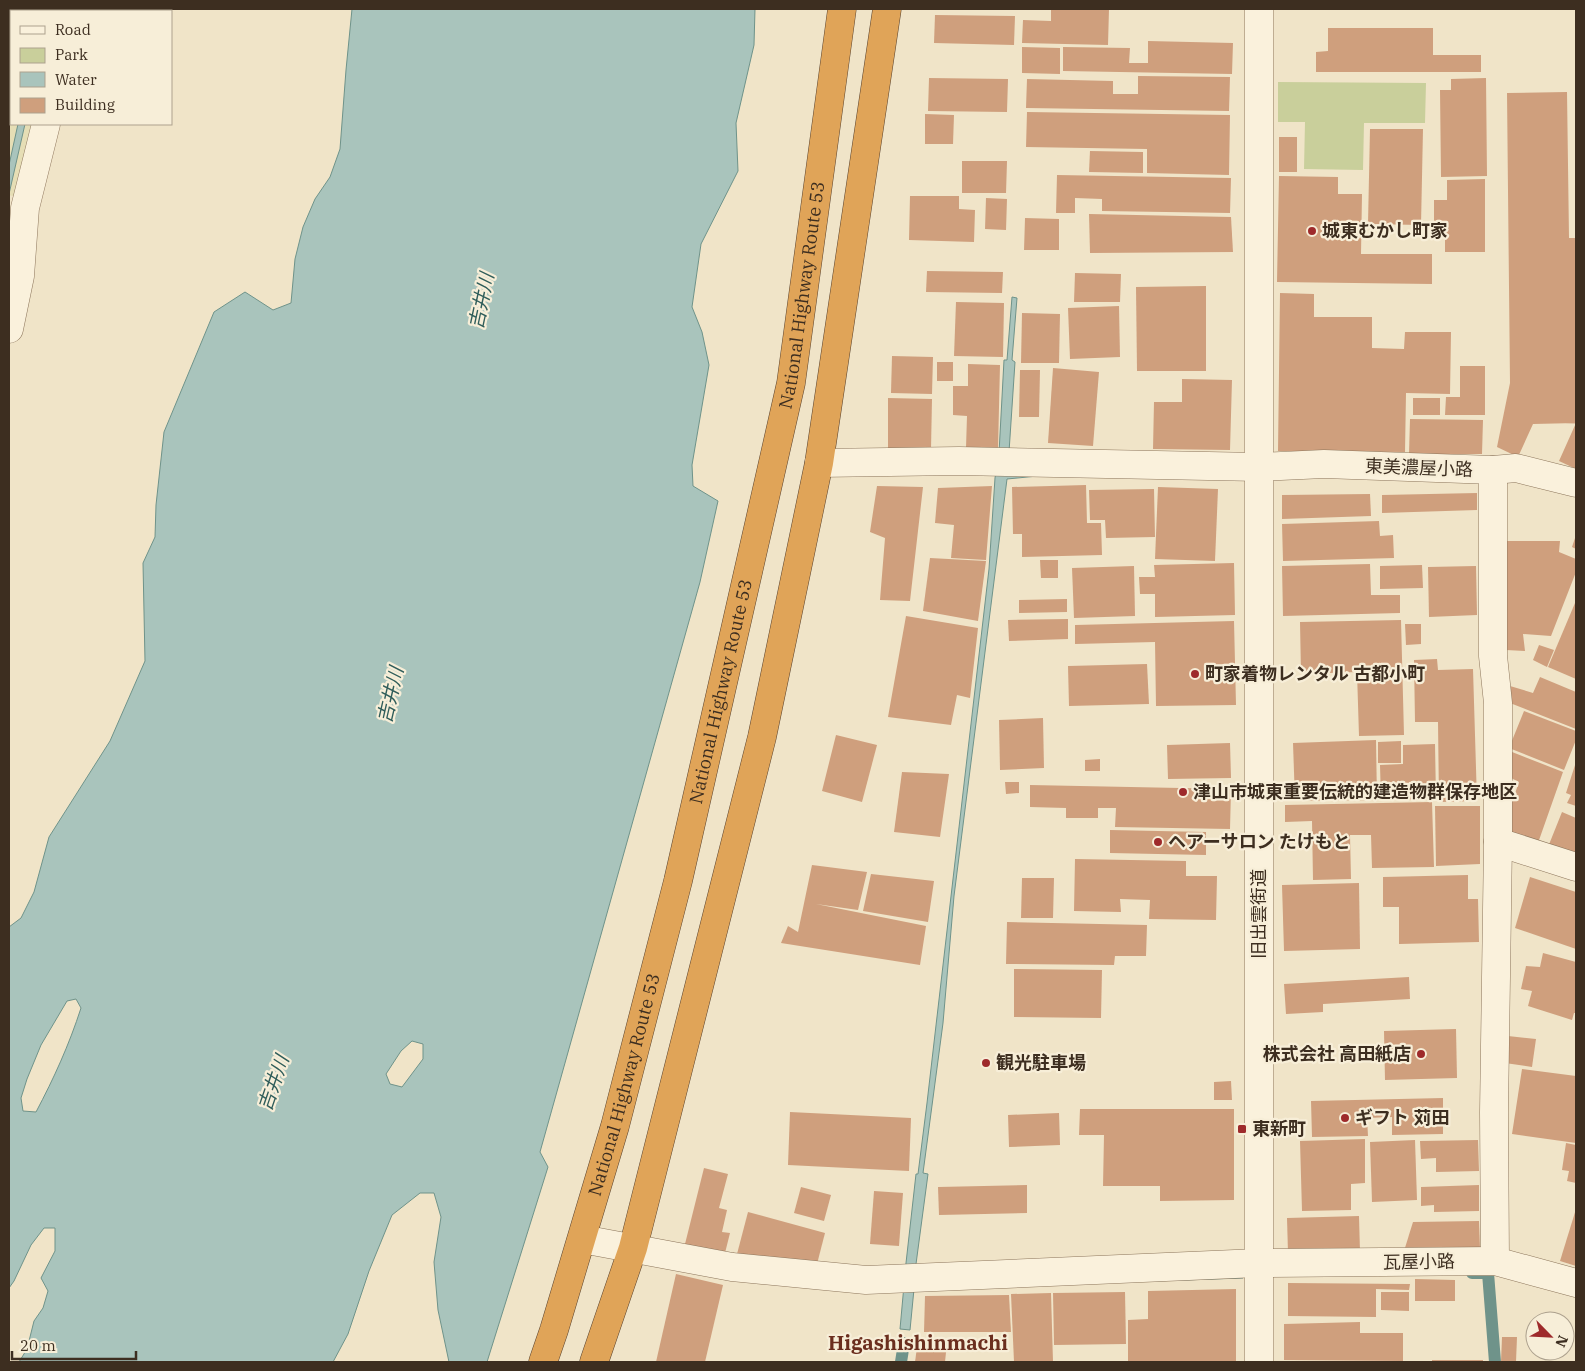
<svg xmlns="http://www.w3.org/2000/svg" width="1585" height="1371" viewBox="0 0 1585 1371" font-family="'IBM Plex Serif','Noto Sans JP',serif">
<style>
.farmland{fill:#e6deb5}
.green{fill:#c9cf9b}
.water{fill:#a9c4bc;stroke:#6f938a;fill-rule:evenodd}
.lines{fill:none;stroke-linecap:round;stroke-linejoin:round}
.stream{stroke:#6f938a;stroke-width:12}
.building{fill:#cf9f7d}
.street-casing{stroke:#8d765c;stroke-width:29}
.highway-casing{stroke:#5b4430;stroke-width:29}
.street{stroke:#faf1dc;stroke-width:28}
.highway{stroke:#e0a458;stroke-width:28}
.poi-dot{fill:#9e2a2b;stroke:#f7eed8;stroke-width:2}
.labels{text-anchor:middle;stroke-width:4.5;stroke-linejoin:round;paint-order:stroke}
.poi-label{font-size:18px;font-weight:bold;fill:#3d2e20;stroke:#f7eed8;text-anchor:start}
.street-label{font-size:18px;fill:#3d2e20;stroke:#f7eed8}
.water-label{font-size:19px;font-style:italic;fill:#2f5d5a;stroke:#f7eed8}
.quarter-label{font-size:20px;font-weight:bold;fill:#6b2e1e;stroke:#f7eed8}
</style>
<rect width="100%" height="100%" fill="#f0e4c8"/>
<path class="farmland" d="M 9,9 L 61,9 L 61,11 L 11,11 L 11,124 L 36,124 L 19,198 L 9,195 Z"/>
<path class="green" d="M 1278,82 L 1426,83 L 1425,123 L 1364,123 L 1363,170 L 1304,169 L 1305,122 L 1278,122 Z"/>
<g class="water">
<path d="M 352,9 L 755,9 L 754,45 L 736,123 L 738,171 L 701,244 L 692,307 L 702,332 L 709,365 L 692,465 L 693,486 L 718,501 L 700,582 L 540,1152 L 548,1167 L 487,1362 L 449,1362 L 438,1310 L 434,1262 L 441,1217 L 434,1193 L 420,1193 L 392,1215 L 369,1271 L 348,1334 L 333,1362 L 19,1362 L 27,1349 L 34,1321 L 43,1308 L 48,1291 L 41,1278 L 55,1251 L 55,1228 L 44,1228 L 31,1245 L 14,1281 L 9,1288 L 9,927 L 21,918 L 34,892 L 49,837 L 110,741 L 145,661 L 143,563 L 155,537 L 156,505 L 164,432 L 214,312 L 245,292 L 273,310 L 291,303 L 295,259 L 303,227 L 315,199 L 330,177 L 340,149 L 346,70 ZM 76,999 L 81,1008 C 69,1045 54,1078 36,1112 L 23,1111 L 21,1098 L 27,1079 L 41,1045 L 67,1001 ZM 412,1041 L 423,1044 L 423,1059 L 402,1087 L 390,1084 L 386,1074 L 401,1051 Z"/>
<path d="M 18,124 L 25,124 L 9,194 L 9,165 Z"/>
<path d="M 1012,297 L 1017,298 L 1012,360 L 1015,362 L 1009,452 L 1048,475 L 1007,479 L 954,896 L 943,1023 L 923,1173 L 928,1174 L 916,1264 L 915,1284 L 1242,1274 L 1243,1278 L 914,1289 L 910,1330 L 900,1329 L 906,1263 L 916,1174 L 918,1174 L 927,1103 L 989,569 L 995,478 L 999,453 L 1004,360 L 1007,360 Z"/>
</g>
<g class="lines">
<g class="stream">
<path d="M 1472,1273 L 1488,1273 L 1495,1362"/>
<path d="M 901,1362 L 904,1343"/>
</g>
</g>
<g class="building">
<path d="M 1051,9 L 1109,9 L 1108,45 L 1022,43 L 1023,20 L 1051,21 Z"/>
<path d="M 935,15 L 1015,16 L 1014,45 L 934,43 Z"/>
<path d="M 1328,28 L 1433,28 L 1433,55 L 1481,55 L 1481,72 L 1316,72 L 1316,52 L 1328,51 Z"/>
<path d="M 1148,41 L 1233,43 L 1232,74 L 1063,71 L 1063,47 L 1130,48 L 1129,63 L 1148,63 Z"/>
<path d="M 1022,47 L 1060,48 L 1060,74 L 1022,73 Z"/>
<path d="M 1138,76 L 1230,77 L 1229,111 L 1026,108 L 1027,79 L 1113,81 L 1113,94 L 1138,94 Z"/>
<path d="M 929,78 L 1008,79 L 1007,112 L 928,111 Z"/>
<path d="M 1486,78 L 1487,176 L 1441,177 L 1440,90 L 1451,90 L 1451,79 Z"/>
<path d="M 1567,92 L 1569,238 L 1576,238 L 1576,469 L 1559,461 L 1576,423 L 1533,424 L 1518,457 L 1497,447 L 1510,383 L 1507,93 Z"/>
<path d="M 1027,112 L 1230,115 L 1229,175 L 1147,173 L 1147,149 L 1026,147 Z"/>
<path d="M 925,114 L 954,115 L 953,144 L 925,144 Z"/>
<path d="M 1370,129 L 1423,129 L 1421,225 L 1368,224 Z"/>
<rect x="1279" y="137" width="18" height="35"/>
<path d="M 1090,151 L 1143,152 L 1143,173 L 1089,172 Z"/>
<path d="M 962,161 L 1007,161 L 1006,193 L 962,193 Z"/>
<path d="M 1057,175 L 1231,178 L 1230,213 L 1102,211 L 1102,199 L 1075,198 L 1075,213 L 1056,213 Z"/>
<path d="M 1279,176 L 1338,177 L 1338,194 L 1362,194 L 1361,254 L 1432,254 L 1432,284 L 1277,282 Z"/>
<path d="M 1485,179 L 1485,252 L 1445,252 L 1445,234 L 1434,235 L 1434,200 L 1447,200 L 1447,180 Z"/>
<path d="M 910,196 L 959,196 L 959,209 L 975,210 L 974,242 L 909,240 Z"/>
<path d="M 986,198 L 1007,199 L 1006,230 L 985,229 Z"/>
<path d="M 1089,214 L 1231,217 L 1233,252 L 1090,253 Z"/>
<path d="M 1025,218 L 1059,219 L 1059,250 L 1024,250 Z"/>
<path d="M 927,271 L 1003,272 L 1002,293 L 926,292 Z"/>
<path d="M 1075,273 L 1121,274 L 1120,302 L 1074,302 Z"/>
<path d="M 1206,286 L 1206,371 L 1137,371 L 1136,287 Z"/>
<path d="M 1280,293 L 1314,294 L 1314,317 L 1372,317 L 1372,348 L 1404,349 L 1405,332 L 1451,332 L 1450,394 L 1406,393 L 1405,452 L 1278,451 Z"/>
<path d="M 956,302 L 1004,303 L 1003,357 L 954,356 Z"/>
<path d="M 1119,306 L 1120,357 L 1070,359 L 1068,308 Z"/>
<path d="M 1022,313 L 1060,314 L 1059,363 L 1021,363 Z"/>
<path d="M 892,356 L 933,357 L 932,394 L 891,393 Z"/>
<rect x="937" y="362" width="16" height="19"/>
<path d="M 968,364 L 1000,365 L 998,449 L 966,448 L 967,416 L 953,415 L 953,386 L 968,386 Z"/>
<path d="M 1460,366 L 1485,366 L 1485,415 L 1445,415 L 1446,397 L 1460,397 Z"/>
<path d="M 1053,368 L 1099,372 L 1093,446 L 1048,443 Z"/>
<path d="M 1020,370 L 1040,370 L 1039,417 L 1019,417 Z"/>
<path d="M 1182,379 L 1232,380 L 1230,450 L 1153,449 L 1154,402 L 1182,402 Z"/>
<path d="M 888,398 L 932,399 L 931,449 L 888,448 Z"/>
<rect x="1413" y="398" width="27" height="17"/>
<path d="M 1410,419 L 1483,420 L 1482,454 L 1409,454 Z"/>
<path d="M 1086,485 L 1087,523 L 1101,523 L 1102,555 L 1022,557 L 1022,534 L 1013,534 L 1012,487 Z"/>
<path d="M 877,486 L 923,487 L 910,601 L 880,600 L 885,538 L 870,532 Z"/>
<path d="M 992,486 L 986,560 L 951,558 L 954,525 L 935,523 L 938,488 Z"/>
<path d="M 1158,487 L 1218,489 L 1215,561 L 1155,559 Z"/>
<path d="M 1154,489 L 1155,537 L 1106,538 L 1105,520 L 1090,520 L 1089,490 Z"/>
<path d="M 1477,493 L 1477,510 L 1382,513 L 1382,495 Z"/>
<path d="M 1370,494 L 1371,516 L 1282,519 L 1282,495 Z"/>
<path d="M 1379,521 L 1380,536 L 1393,535 L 1394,558 L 1283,561 L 1282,524 Z"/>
<path d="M 1576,535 L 1576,549 L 1572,547 Z"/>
<path d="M 1507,541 L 1560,541 L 1559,552 L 1576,559 L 1576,572 L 1551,636 L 1523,634 L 1525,651 L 1506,650 Z"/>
<path d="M 930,558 L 986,561 L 978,621 L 923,611 Z"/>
<path d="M 1040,560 L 1058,560 L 1058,578 L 1041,578 Z"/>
<path d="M 1234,563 L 1235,615 L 1155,617 L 1155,594 L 1140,594 L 1139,577 L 1155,577 L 1154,565 Z"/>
<path d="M 1370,564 L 1371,595 L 1400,595 L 1400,613 L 1283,616 L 1282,566 Z"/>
<path d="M 1422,565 L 1423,588 L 1380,589 L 1380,566 Z"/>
<path d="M 1134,566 L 1135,616 L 1074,618 L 1072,568 Z"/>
<path d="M 1476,566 L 1477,615 L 1429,617 L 1428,567 Z"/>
<path d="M 1067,599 L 1067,612 L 1019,613 L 1019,600 Z"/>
<path d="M 1575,603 L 1576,604 L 1576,679 L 1548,667 Z"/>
<path d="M 906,616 L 978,628 L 970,698 L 957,695 L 951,725 L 888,717 Z"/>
<path d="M 1068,619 L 1068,639 L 1009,641 L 1008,620 Z"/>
<path d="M 1401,620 L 1404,735 L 1359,736 L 1357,672 L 1301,674 L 1300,622 Z"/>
<path d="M 1234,621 L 1236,705 L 1156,706 L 1155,642 L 1075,644 L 1075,625 Z"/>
<path d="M 1405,624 L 1421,624 L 1421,644 L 1406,645 Z"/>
<path d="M 1539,645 L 1554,650 L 1547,667 L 1533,660 Z"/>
<path d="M 1437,659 L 1438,670 L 1473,669 L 1477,801 L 1439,802 L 1438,722 L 1415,722 L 1414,660 Z"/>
<path d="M 1147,664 L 1149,704 L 1069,706 L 1068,666 Z"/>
<path d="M 1540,677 L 1576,692 L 1576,729 L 1510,703 L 1510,686 L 1533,693 Z"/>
<path d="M 1524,711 L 1576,731 L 1576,740 L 1564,770 L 1509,748 Z"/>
<path d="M 1043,718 L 1044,768 L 1000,770 L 999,720 Z"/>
<path d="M 836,735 L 877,745 L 862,802 L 822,791 Z"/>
<path d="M 1376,740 L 1377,800 L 1295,801 L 1293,743 Z"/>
<path d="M 1401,741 L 1401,763 L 1378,763 L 1378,742 Z"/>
<path d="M 1230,743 L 1231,778 L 1168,779 L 1167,745 Z"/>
<path d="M 1435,744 L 1436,799 L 1381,800 L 1380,765 L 1403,764 L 1403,745 Z"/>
<path d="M 1507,750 L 1563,772 L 1538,843 L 1511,834 L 1511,805 L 1519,782 L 1509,777 Z"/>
<path d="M 1100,759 L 1100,771 L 1085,771 L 1085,760 Z"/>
<path d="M 1576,762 L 1576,806 L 1567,803 L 1571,795 L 1566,793 Z"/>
<path d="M 902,772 L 949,774 L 940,837 L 894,832 Z"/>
<path d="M 1005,782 L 1019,782 L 1019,793 L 1006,794 Z"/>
<path d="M 1030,785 L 1231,789 L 1230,829 L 1115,827 L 1116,808 L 1098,808 L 1098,818 L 1066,818 L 1066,808 L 1030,807 Z"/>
<path d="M 1432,802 L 1434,867 L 1372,868 L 1371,835 L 1350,835 L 1351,879 L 1313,880 L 1312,821 L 1285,822 L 1285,805 Z"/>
<path d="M 1435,806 L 1480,806 L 1480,864 L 1436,866 Z"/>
<path d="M 1562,812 L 1576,818 L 1576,857 L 1548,847 Z"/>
<path d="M 1110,830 L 1206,832 L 1206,855 L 1110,853 Z"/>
<path d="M 1075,859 L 1186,861 L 1186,876 L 1217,876 L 1216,920 L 1149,919 L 1150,900 L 1120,899 L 1121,912 L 1074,911 Z"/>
<path d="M 812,865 L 867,872 L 858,910 L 816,904 L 926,926 L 920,965 L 781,943 L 788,926 L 798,932 Z"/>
<path d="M 871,874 L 934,881 L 928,922 L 863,911 Z"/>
<path d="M 1468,875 L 1468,899 L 1478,899 L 1479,942 L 1399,944 L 1399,907 L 1383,907 L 1383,877 Z"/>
<path d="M 1530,877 L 1576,892 L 1576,949 L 1515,928 Z"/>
<path d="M 1022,878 L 1054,878 L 1053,918 L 1021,918 Z"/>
<path d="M 1359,883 L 1360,949 L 1284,951 L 1282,885 Z"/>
<path d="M 1007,922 L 1147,925 L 1146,956 L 1115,956 L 1114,965 L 1006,964 Z"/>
<path d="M 1543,953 L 1576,962 L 1576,1013 L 1574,1013 L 1572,1020 L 1528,1006 L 1532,991 L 1521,989 L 1526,966 L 1540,967 Z"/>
<path d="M 1014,969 L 1102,970 L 1101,1018 L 1014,1017 Z"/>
<path d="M 1409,977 L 1410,999 L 1323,1004 L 1323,1012 L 1286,1014 L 1284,984 Z"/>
<path d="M 1456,1029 L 1457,1078 L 1385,1080 L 1384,1031 Z"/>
<path d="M 1508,1036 L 1536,1039 L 1532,1067 L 1505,1063 Z"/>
<path d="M 1522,1069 L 1576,1076 L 1576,1143 L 1512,1134 Z"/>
<path d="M 1231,1081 L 1232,1100 L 1214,1100 L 1214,1082 Z"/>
<path d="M 1443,1098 L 1443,1134 L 1392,1135 L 1392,1117 L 1367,1118 L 1368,1136 L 1312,1137 L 1311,1101 Z"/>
<path d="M 1080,1109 L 1234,1109 L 1234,1200 L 1160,1201 L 1160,1186 L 1103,1186 L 1104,1135 L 1079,1135 Z"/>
<path d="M 790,1112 L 911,1118 L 909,1171 L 788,1165 Z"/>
<path d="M 1059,1113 L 1060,1145 L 1009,1147 L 1008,1115 Z"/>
<path d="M 1365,1139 L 1365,1183 L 1351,1184 L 1351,1210 L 1302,1211 L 1300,1141 Z"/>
<path d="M 1415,1140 L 1417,1200 L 1372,1202 L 1370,1142 Z"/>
<path d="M 1478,1140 L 1479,1171 L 1436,1172 L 1436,1158 L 1421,1159 L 1420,1141 Z"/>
<path d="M 1566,1143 L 1576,1145 L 1576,1183 L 1567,1181 L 1569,1171 L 1562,1170 Z"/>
<path d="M 704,1168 L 728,1174 L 719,1208 L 727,1210 L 722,1232 L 730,1233 L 725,1253 L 685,1244 Z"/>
<path d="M 1027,1185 L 1027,1213 L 939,1215 L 938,1187 Z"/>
<path d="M 1479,1185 L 1479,1211 L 1434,1212 L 1434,1205 L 1421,1206 L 1421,1187 Z"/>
<path d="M 801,1187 L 831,1195 L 824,1221 L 794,1213 Z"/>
<path d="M 874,1191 L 903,1193 L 899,1246 L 870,1244 Z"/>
<path d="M 1576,1209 L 1576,1266 L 1560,1261 Z"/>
<path d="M 748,1212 L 825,1233 L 817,1264 L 737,1254 Z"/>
<path d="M 1359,1216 L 1360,1252 L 1288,1253 L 1287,1218 Z"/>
<path d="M 1479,1221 L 1480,1249 L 1404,1251 L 1413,1222 Z"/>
<path d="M 676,1274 L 723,1285 L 705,1362 L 656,1362 Z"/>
<path d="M 1415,1279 L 1455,1280 L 1455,1301 L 1415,1301 Z"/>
<path d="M 1288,1283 L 1410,1284 L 1409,1290 L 1376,1289 L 1376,1317 L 1288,1316 Z"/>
<path d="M 1236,1289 L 1236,1362 L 1128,1362 L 1128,1320 L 1148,1319 L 1148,1291 Z"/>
<path d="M 1125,1292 L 1126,1344 L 1054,1345 L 1053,1293 Z"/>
<path d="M 1381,1292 L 1409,1292 L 1409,1311 L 1381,1310 Z"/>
<path d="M 1051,1293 L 1053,1362 L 1014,1362 L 1011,1294 Z"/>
<path d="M 1009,1295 L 1011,1332 L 924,1332 L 925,1296 Z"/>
<path d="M 1360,1322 L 1360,1333 L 1403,1333 L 1403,1361 L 1284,1360 L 1284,1324 Z"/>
<path d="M 1502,1337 L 1517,1337 L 1516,1362 L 1501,1362 Z"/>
<path d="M 918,1340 L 947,1343 L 945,1362 L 915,1362 Z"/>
<rect x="1432" y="1360" width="51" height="2"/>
</g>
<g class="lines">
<defs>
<g id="street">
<path d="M 72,11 L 73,9"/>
<path d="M 9,329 L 20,276 L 25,208 L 46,124"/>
<path d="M 819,463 L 959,461 L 1259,467 L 1324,464 L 1493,470 L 1516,468 L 1576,483"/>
<path d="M 1493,470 L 1493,656 L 1498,703 L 1498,842 L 1576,867"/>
<path d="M 582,1239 L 732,1267 L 866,1280 L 1258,1263 L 1495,1261 L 1576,1283"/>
<path d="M 1495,1261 L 1494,1112 L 1498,842"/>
<path d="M 1259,1362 L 1259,9"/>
</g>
<g id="highway">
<path id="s1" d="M 543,1362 L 554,1330 L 615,1126 L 678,881 L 791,383 L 842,9"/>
<path d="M 594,1362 L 633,1248 L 762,737 L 819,463 L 887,9"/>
</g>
</defs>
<use href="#street" class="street-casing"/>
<use href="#highway" class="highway-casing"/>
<use href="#street" class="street"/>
<use href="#highway" class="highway"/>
</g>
<g class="poi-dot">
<circle cx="1312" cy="231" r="5"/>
<circle cx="1195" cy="674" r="5"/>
<circle cx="1183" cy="792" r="5"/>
<circle cx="1158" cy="842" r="5"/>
<circle cx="1421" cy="1054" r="5"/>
<circle cx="986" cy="1063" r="5"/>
<circle cx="1345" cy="1118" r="5"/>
<rect x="1237" y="1124" width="10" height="10" rx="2.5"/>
</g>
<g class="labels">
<g class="poi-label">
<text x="1322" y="237">城東むかし町家</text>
<text x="1205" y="680">町家着物レンタル 古都小町</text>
<text x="1193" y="798">津山市城東重要伝統的建造物群保存地区</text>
<text x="1168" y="848">ヘアーサロン たけもと</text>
<text x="1411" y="1060" text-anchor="end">株式会社 高田紙店</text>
<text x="996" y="1069">観光駐車場</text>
<text x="1355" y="1124">ギフト 苅田</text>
<text x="1252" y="1135">東新町</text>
</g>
<g class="street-label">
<text dy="6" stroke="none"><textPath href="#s1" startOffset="1099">National Highway Route 53</textPath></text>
<text transform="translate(1419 468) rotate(2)" y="6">東美濃屋小路</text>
<text dy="6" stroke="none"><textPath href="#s1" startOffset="694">National Highway Route 53</textPath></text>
<text transform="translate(1259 914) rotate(-90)" y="6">旧出雲街道</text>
<text dy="6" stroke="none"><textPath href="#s1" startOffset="289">National Highway Route 53</textPath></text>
<text transform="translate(1419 1262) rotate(-1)" y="6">瓦屋小路</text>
</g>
<g class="water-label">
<text transform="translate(481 301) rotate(-78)" y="7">吉井川</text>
<text transform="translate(390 695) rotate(-77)" y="7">吉井川</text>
<text transform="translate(273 1083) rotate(-71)" y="7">吉井川</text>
</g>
<g class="quarter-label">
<text x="918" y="1350">Higashishinmachi</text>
</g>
</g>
<rect width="1585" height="1371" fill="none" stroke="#3d2e20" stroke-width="20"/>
<rect x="10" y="10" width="162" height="115" fill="#f7eed8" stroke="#ada18e"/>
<rect x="20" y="26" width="25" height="8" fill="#faf1dc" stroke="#ada18e"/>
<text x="55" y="35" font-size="15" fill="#3d2e20">Road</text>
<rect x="20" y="48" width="25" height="15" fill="#c9cf9b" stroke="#ada18e"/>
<text x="55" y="60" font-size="15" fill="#3d2e20">Park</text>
<rect x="20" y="72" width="25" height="15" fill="#a9c4bc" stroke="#ada18e"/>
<text x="55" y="85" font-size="15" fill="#3d2e20">Water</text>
<rect x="20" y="98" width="25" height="15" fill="#cf9f7d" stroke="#ada18e"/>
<text x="55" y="110" font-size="15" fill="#3d2e20">Building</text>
<g transform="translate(1550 1336) rotate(114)"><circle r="24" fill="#f7eed8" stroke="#ada18e"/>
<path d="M0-4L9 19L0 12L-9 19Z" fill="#9e2a2b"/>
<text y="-8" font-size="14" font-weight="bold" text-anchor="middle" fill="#3d2e20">N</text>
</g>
<path d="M12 1351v8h124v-8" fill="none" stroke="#3d2e20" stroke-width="2.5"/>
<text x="20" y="1351" font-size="15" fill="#3d2e20" stroke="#f7eed8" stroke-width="4" paint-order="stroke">20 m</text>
</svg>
